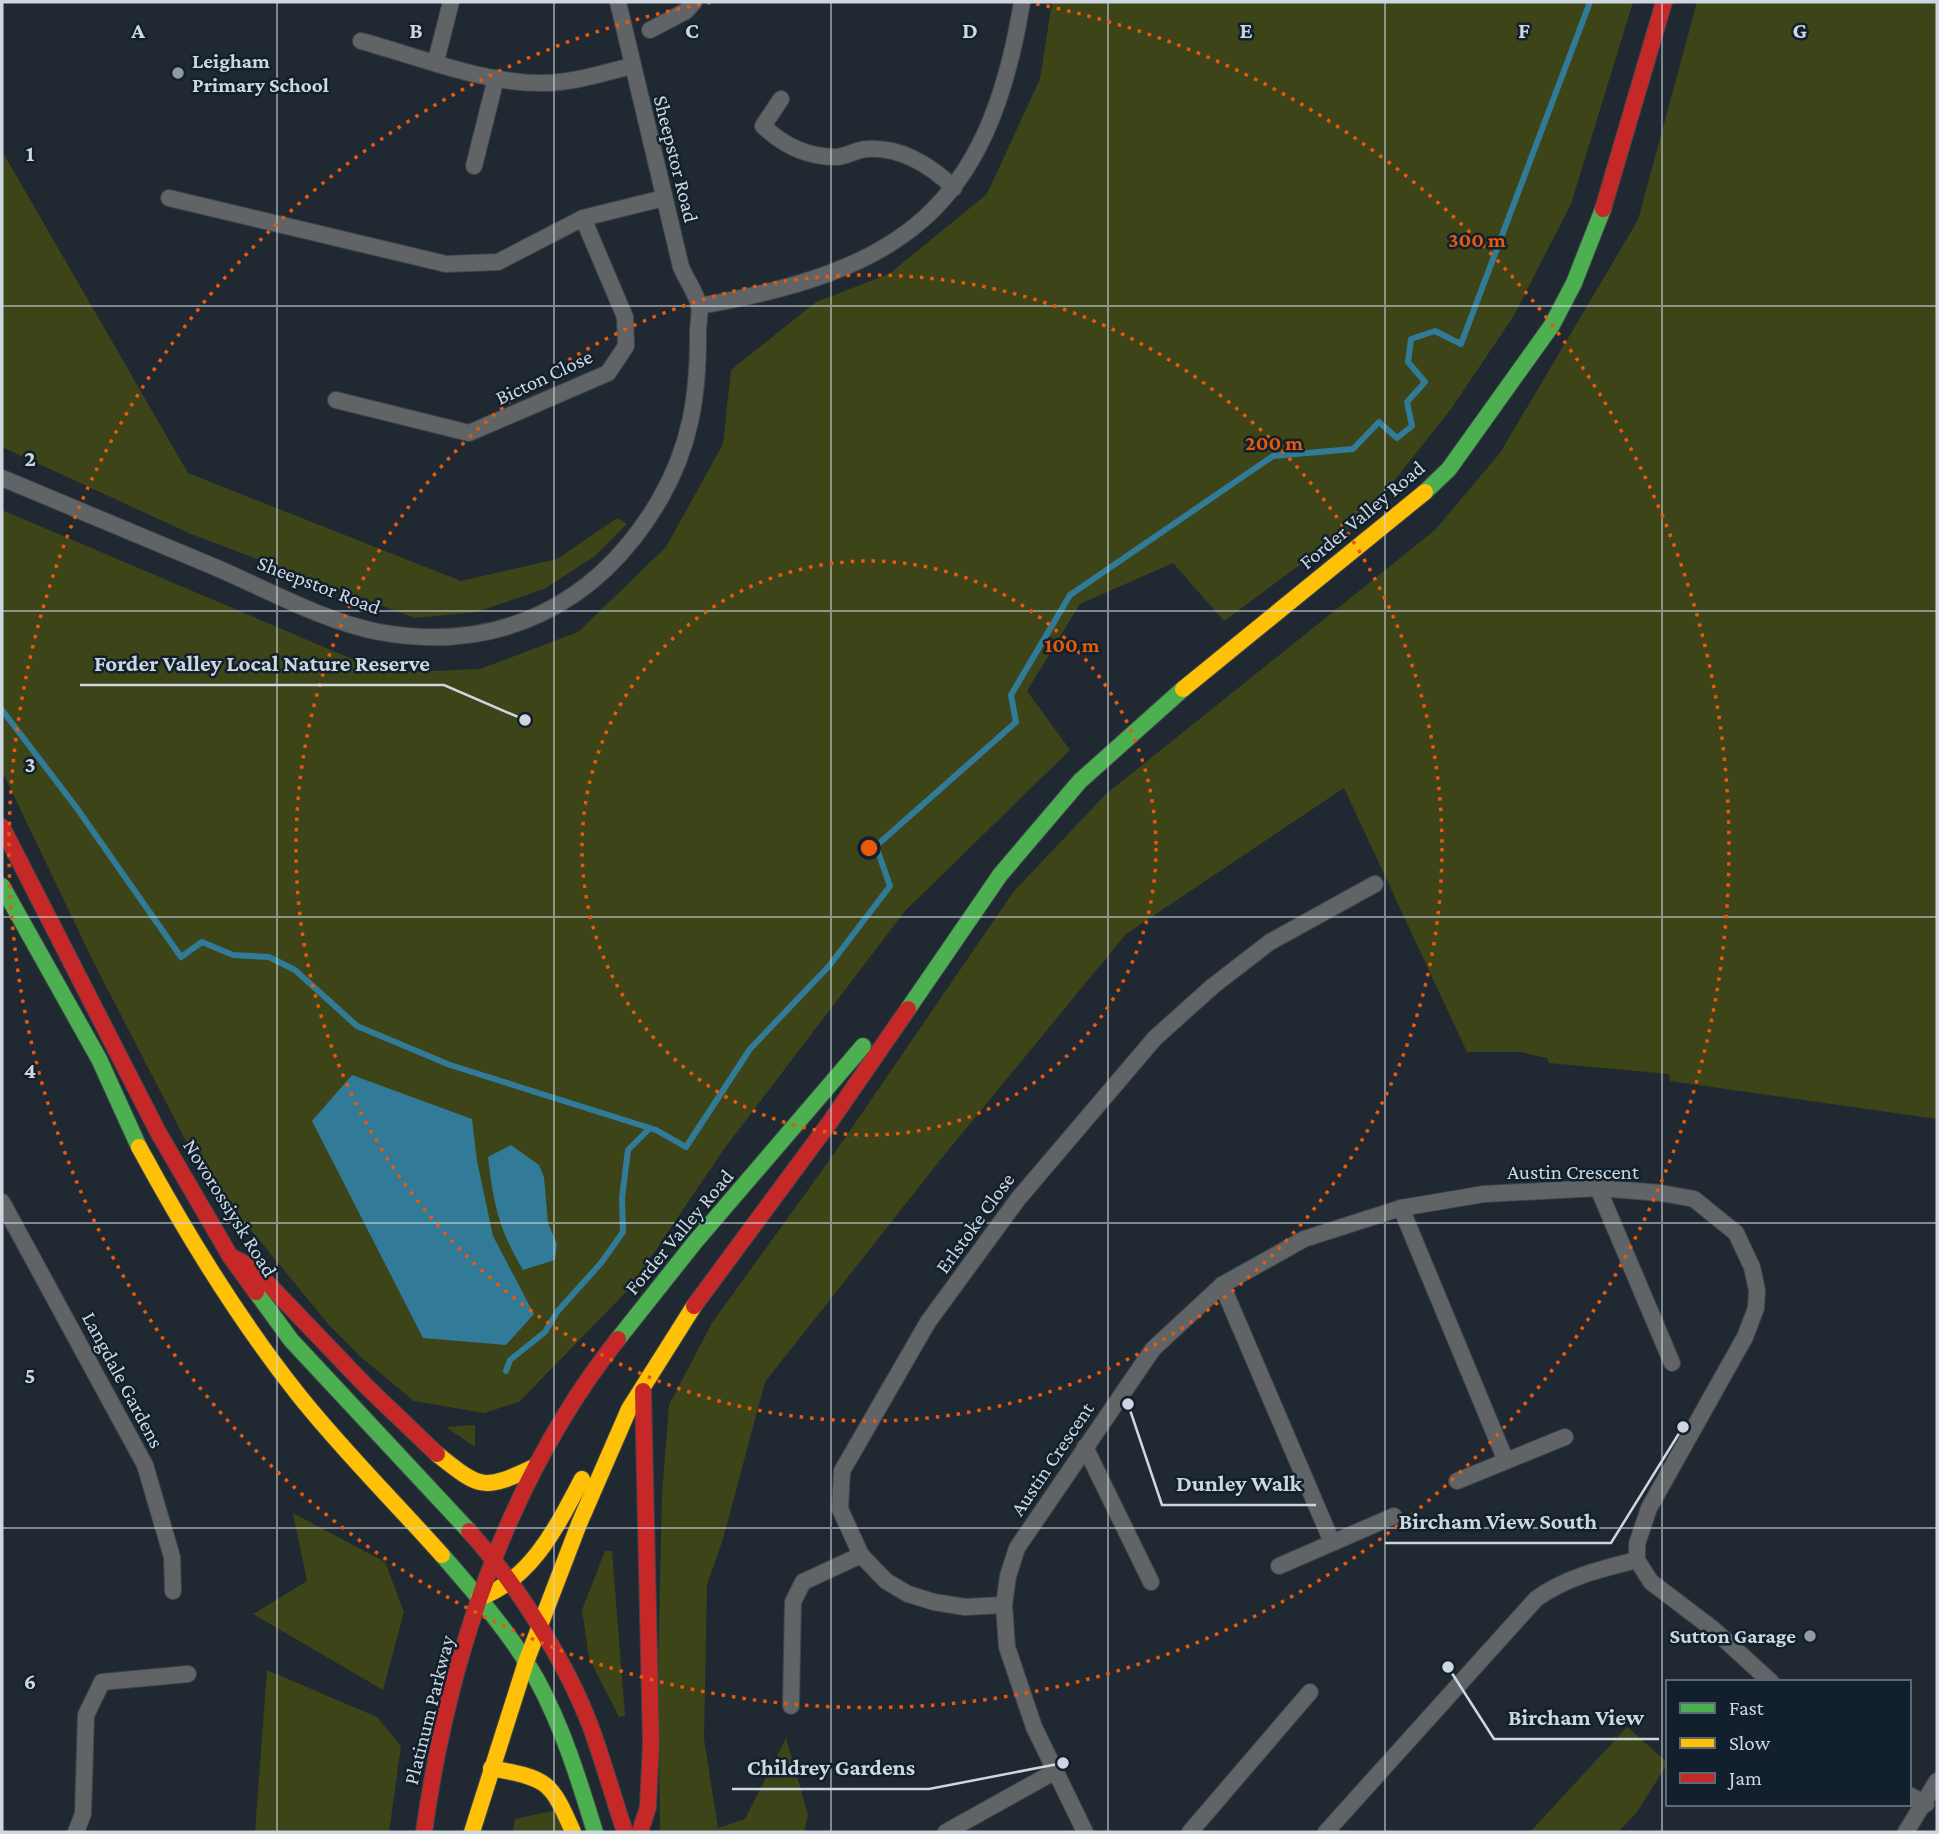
<svg xmlns="http://www.w3.org/2000/svg" width="1939" height="1834" viewBox="0 0 1939 1834" font-family="'Crimson Pro',serif">
<style>
.green{fill:#3d4417}
.water{fill:#317a98}
.lines{fill:none;stroke-linecap:round;stroke-linejoin:round}
.stream{stroke:#317a98;stroke-width:6}
.street-casing{stroke:#3e454b;stroke-width:18}
.fast-casing{stroke:#3e454b;stroke-width:18}
.slow-casing{stroke:#3e454b;stroke-width:18}
.jam-casing{stroke:#3e454b;stroke-width:18}
.street{stroke:#616466;stroke-width:16}
.fast{stroke:#4caf50;stroke-width:16}
.slow{stroke:#ffc107;stroke-width:16}
.jam{stroke:#c62828;stroke-width:16}
.grid{fill:none;stroke:#ced7e0;stroke-width:2;stroke-opacity:0.55}
.ring{fill:none;stroke:#e8590c;stroke-width:3.5;stroke-dasharray:3.5 7}
.poi-dot{fill:#919aa3;stroke:#11202c;stroke-width:2.5}
.labels{text-anchor:middle;stroke-width:5;stroke-linejoin:round;paint-order:stroke}
.poi-label{font-size:21px;font-weight:bold;fill:#ced7e0;stroke:#11202c;text-anchor:start}
.street-label{font-size:21px;fill:#ced7e0;stroke:#11202c}
.grid-label{font-size:23px;text-anchor:middle;font-weight:bold;fill:#ced7e0;stroke:#11202c;stroke-width:5;stroke-linejoin:round;paint-order:stroke}
.centre{fill:#e8590c;stroke:#11202c;stroke-width:3.5}
.ring-label{font-size:21px;text-anchor:middle;font-weight:bold;fill:#e8590c;stroke:#11202c;stroke-width:5;stroke-linejoin:round;paint-order:stroke}
.leader{fill:none;stroke:#ced7e0;stroke-width:2.5}
.callout-dot{fill:#ced7e0;stroke:#11202c;stroke-width:2.5}
.callout-label{font-size:23px;text-anchor:middle;font-weight:bold;fill:#ced7e0;stroke:#11202c;stroke-width:5;stroke-linejoin:round;paint-order:stroke}
</style>
<rect width="100%" height="100%" fill="#202931"/>
<g class="green">
<path d="M 1052,2 L 1633,2 L 1571,204 L 1513,317 L 1451,409 L 1367,515 L 1224,621 L 1173,563 L 1080,604 L 1027,691 L 1070,750 L 905,911 L 724,1149 L 630,1288 L 519,1402 L 484,1413 L 414,1401 L 362,1358 L 329,1325 L 237,1213 L 187,1143 L 94,963 L 2,771 L 2,510 L 385,673 L 480,669 L 578,632 L 666,547 L 723,444 L 731,370 L 816,302 L 889,274 L 987,194 L 1040,79 Z"/>
<path d="M 1697,2 L 1937,2 L 1937,1119 L 1670,1081 L 1669,1074 L 1549,1063 L 1547,1058 L 1520,1052 L 1467,1052 L 1344,788 L 1126,934 L 941,1159 L 765,1382 L 723,1539 L 707,1585 L 704,1739 L 718,1828 L 745,1819 L 786,1738 L 808,1815 L 804,1832 L 660,1832 L 658,1669 L 662,1494 L 669,1405 L 712,1323 L 836,1151 L 1014,891 L 1106,794 L 1435,530 L 1500,453 L 1638,220 Z"/>
<path d="M 2,151 L 188,473 L 461,581 L 557,559 L 617,518 L 627,524 L 595,556 L 544,589 L 477,612 L 415,618 L 191,534 L 2,447 Z"/>
<path d="M 475,1425 L 475,1447 L 446,1427 Z"/>
<path d="M 293,1513 L 385,1562 L 404,1612 L 383,1690 L 253,1614 L 307,1581 Z"/>
<path d="M 605,1551 L 612,1551 L 625,1716 L 619,1717 L 589,1658 L 582,1610 Z"/>
<path d="M 267,1670 L 377,1717 L 401,1746 L 389,1832 L 255,1832 Z"/>
<path d="M 1627,1727 L 1668,1763 L 1637,1812 L 1618,1832 L 1530,1832 Z"/>
<path d="M 570,1807 L 579,1832 L 513,1832 L 515,1819 Z"/>
</g>
<g class="water">
<path d="M 352,1075 L 472,1119 L 477,1161 L 493,1236 L 534,1314 L 506,1345 L 423,1338 L 312,1121 Z"/>
<path d="M 511,1145 L 539,1165 L 544,1177 L 548,1223 L 557,1244 L 555,1260 L 523,1270 C 498,1227 494,1206 488,1157 Z"/>
</g>
<g class="lines">
<g class="stream">
<path d="M 2,710 L 76,807 L 181,957 L 202,942 L 233,955 L 269,957 L 295,970 L 357,1026 L 450,1065 L 656,1130 L 686,1147 L 750,1049 L 829,966 L 890,886 L 876,846 L 1016,722 L 1011,695 L 1070,595 L 1273,456 L 1353,449 L 1379,422 L 1397,438 L 1412,426 L 1407,402 L 1425,382 L 1408,362 L 1411,339 L 1435,331 L 1461,344 L 1590,2"/>
<path d="M 506,1371 L 510,1360 L 545,1332 L 557,1312 L 601,1263 L 623,1232 L 622,1198 L 628,1150 L 650,1128"/>
</g>
<defs>
<g id="street">
<path d="M 650,30 L 686,11 L 694,2"/>
<path d="M 361,41 C 417,56 485,84 543,83 C 573,83 603,73 632,66"/>
<path d="M 436,61 L 451,2"/>
<path d="M 781,99 L 763,126 C 783,145 806,157 836,157 C 846,157 857,149 867,149 C 901,147 931,166 954,188"/>
<path d="M 474,166 L 496,78"/>
<path d="M 169,198 L 446,264 L 498,262 L 583,218 L 664,198"/>
<path d="M 699,306 C 901,271 988,210 1022,2"/>
<path d="M 336,400 L 469,433 L 608,373 L 626,346 L 625,317 L 583,218"/>
<path d="M 2,478 C 73,508 145,538 217,568 C 268,590 323,621 379,632 C 500,654 599,604 660,499 C 690,447 698,397 698,337 C 697,328 701,315 699,305 C 696,293 686,279 681,267 L 618,2"/>
<path d="M 1598,1188 L 1672,1363"/>
<path d="M 2,1202 L 145,1465 L 172,1557 L 173,1591"/>
<path d="M 1401,1208 L 1506,1461"/>
<path d="M 1222,1285 L 1332,1542"/>
<path d="M 1085,1447 L 1151,1582"/>
<path d="M 1457,1481 L 1565,1437"/>
<path d="M 1279,1566 L 1394,1516"/>
<path d="M 1004,1605 L 965,1607 L 934,1602 L 908,1594 L 886,1581 L 861,1555 L 840,1509 L 842,1471 L 928,1322 L 1018,1199 L 1155,1038 L 1213,986 L 1270,942 L 1375,884"/>
<path d="M 791,1706 L 793,1602 L 803,1582 L 861,1555"/>
<path d="M 1909,1795 L 1926,1804"/>
<path d="M 76,1832 L 83,1814 L 86,1715 L 102,1682 L 188,1674"/>
<path d="M 946,1832 L 1054,1772"/>
<path d="M 1085,1832 L 1034,1727 L 1007,1647 L 1004,1605 L 1008,1576 L 1017,1548 L 1153,1349 L 1222,1285 L 1304,1239 L 1401,1208 L 1484,1194 L 1598,1188 L 1661,1193 L 1694,1199 L 1736,1233 L 1752,1267 L 1757,1290 L 1756,1308 L 1745,1337 L 1649,1508 L 1637,1544 L 1637,1560 L 1651,1582 L 1713,1629 L 1771,1682"/>
<path d="M 1190,1832 L 1310,1692"/>
<path d="M 1326,1832 L 1536,1599 C 1566,1577 1601,1569 1637,1560"/>
<path d="M 1906,1832 L 1937,1781"/>
</g>
<g id="fast">
<path d="M 1425,492 L 1449,469 L 1552,325 L 1574,283 L 1603,209"/>
<path d="M 2,886 L 99,1059 L 139,1147"/>
<path d="M 908,1009 L 1000,875 L 1080,781 L 1183,689"/>
<path d="M 256,1292 L 291,1340 L 469,1531"/>
<path d="M 618,1339 L 695,1242 L 863,1046"/>
<path d="M 442,1555 C 476,1594 512,1635 537,1680 C 563,1728 579,1780 595,1832"/>
</g>
<g id="slow">
<path d="M 1183,689 L 1425,492"/>
<path d="M 139,1147 C 185,1232 237,1317 297,1393 C 342,1450 394,1501 442,1555"/>
<path d="M 437,1454 C 481,1489 483,1491 534,1467"/>
<path d="M 479,1598 C 532,1579 557,1526 582,1479"/>
<path d="M 491,1768 C 547,1779 550,1779 573,1832"/>
<path d="M 472,1832 L 526,1662 L 579,1524 L 629,1409 L 694,1306"/>
</g>
<g id="jam">
<path d="M 1603,209 L 1664,2"/>
<path d="M 2,827 L 158,1132 L 230,1256 L 256,1292"/>
<path d="M 230,1256 L 253,1268 L 366,1386 L 437,1454"/>
<path d="M 694,1306 L 830,1122 L 908,1009"/>
<path d="M 469,1531 C 516,1583 565,1660 590,1725 C 603,1760 613,1797 625,1832"/>
<path d="M 424,1832 C 448,1658 508,1478 618,1339"/>
<path d="M 640,1832 L 648,1807 L 651,1743 L 643,1391"/>
</g>
</defs>
<use href="#street" class="street-casing"/>
<use href="#fast" class="fast-casing"/>
<use href="#slow" class="slow-casing"/>
<use href="#jam" class="jam-casing"/>
<use href="#street" class="street"/>
<use href="#fast" class="fast"/>
<use href="#slow" class="slow"/>
<use href="#jam" class="jam"/>
</g>
<path class="grid" d="M 277,2 L 277,1832M 554,2 L 554,1832M 831,2 L 831,1832M 1108,2 L 1108,1832M 1385,2 L 1385,1832M 1662,2 L 1662,1832M 2,306 L 1937,306M 2,611 L 1937,611M 2,917 L 1937,917M 2,1223 L 1937,1223M 2,1528 L 1937,1528"/>
<g class="ring">
<circle cx="869" cy="848" r="287"/>
<circle cx="869" cy="848" r="573"/>
<path d="M1026 2A860 860 0 1 1 712 2"/>
</g>
<g class="poi-dot">
<circle cx="178" cy="73" r="7"/>
<circle cx="1810" cy="1636" r="7"/>
</g>
<g class="labels">
<g class="poi-label">
<text x="192" y="68">Leigham<tspan x="192" dy="24">Primary School</tspan></text>
<text x="1796" y="1643" text-anchor="end">Sutton Garage</text>
</g>
<g class="street-label">
<text transform="translate(676 159) rotate(76)" y="7">Sheepstor Road</text>
<text transform="translate(544 377) rotate(-25)" y="7">Bicton Close</text>
<text transform="translate(1362 515) rotate(-40)" y="7">Forder Valley Road</text>
<text transform="translate(319 585) rotate(21)" y="7">Sheepstor Road</text>
<text x="1573" y="1179">Austin Crescent</text>
<text transform="translate(230 1208) rotate(58)" y="7">Novorossiysk Road</text>
<text transform="translate(975 1223) rotate(-54)" y="7">Erlstoke Close</text>
<text transform="translate(679 1232) rotate(-50)" y="7">Forder Valley Road</text>
<text transform="translate(123 1380) rotate(62)" y="7">Langdale Gardens</text>
<text transform="translate(1052 1459) rotate(-56)" y="7">Austin Crescent</text>
<text transform="translate(429 1710) rotate(-76)" y="7">Platinum Parkway</text>
</g>
</g>
<g class="grid-label">
<text x="138" y="38">A</text>
<text x="416" y="38">B</text>
<text x="692" y="38">C</text>
<text x="970" y="38">D</text>
<text x="1246" y="38">E</text>
<text x="1524" y="38">F</text>
<text x="1800" y="38">G</text>
<text x="30" y="161">1</text>
<text x="30" y="466">2</text>
<text x="30" y="772">3</text>
<text x="30" y="1078">4</text>
<text x="30" y="1383">5</text>
<text x="30" y="1689">6</text>
</g>
<circle cx="869" cy="848" r="10" class="centre"/>
<g class="ring-label">
<text x="1477" y="247">300 m</text>
<text x="1274" y="450">200 m</text>
<text x="1072" y="652">100 m</text>
</g>
<path class="leader" d="M525 720L444 685H80M1128 1404L1162 1505H1316M1683 1427L1611 1543H1385M1448 1667L1494 1739H1659M1063 1763L929 1789H732"/>
<g class="callout-dot">
<circle cx="525" cy="720" r="7"/>
<circle cx="1128" cy="1404" r="7"/>
<circle cx="1683" cy="1427" r="7"/>
<circle cx="1448" cy="1667" r="7"/>
<circle cx="1063" cy="1763" r="7"/>
</g>
<g class="callout-label">
<text x="262" y="671">Forder Valley Local Nature Reserve</text>
<text x="1239" y="1491">Dunley Walk</text>
<text x="1498" y="1529">Bircham View South</text>
<text x="1576" y="1725">Bircham View</text>
<text x="831" y="1775">Childrey Gardens</text>
</g>
<rect width="1939" height="1834" fill="none" stroke="#ced7e0" stroke-width="7"/>
<rect x="1666" y="1680" width="245" height="126" fill="#11202c" stroke="#5d6974" stroke-width="2"/>
<rect x="1680" y="1703" width="35" height="10" fill="#4caf50" stroke="#5d6974" stroke-width="2"/>
<text x="1729" y="1715" font-size="21" fill="#ced7e0">Fast</text>
<rect x="1680" y="1738" width="35" height="10" fill="#ffc107" stroke="#5d6974" stroke-width="2"/>
<text x="1729" y="1750" font-size="21" fill="#ced7e0">Slow</text>
<rect x="1680" y="1773" width="35" height="10" fill="#c62828" stroke="#5d6974" stroke-width="2"/>
<text x="1729" y="1785" font-size="21" fill="#ced7e0">Jam</text>
</svg>
